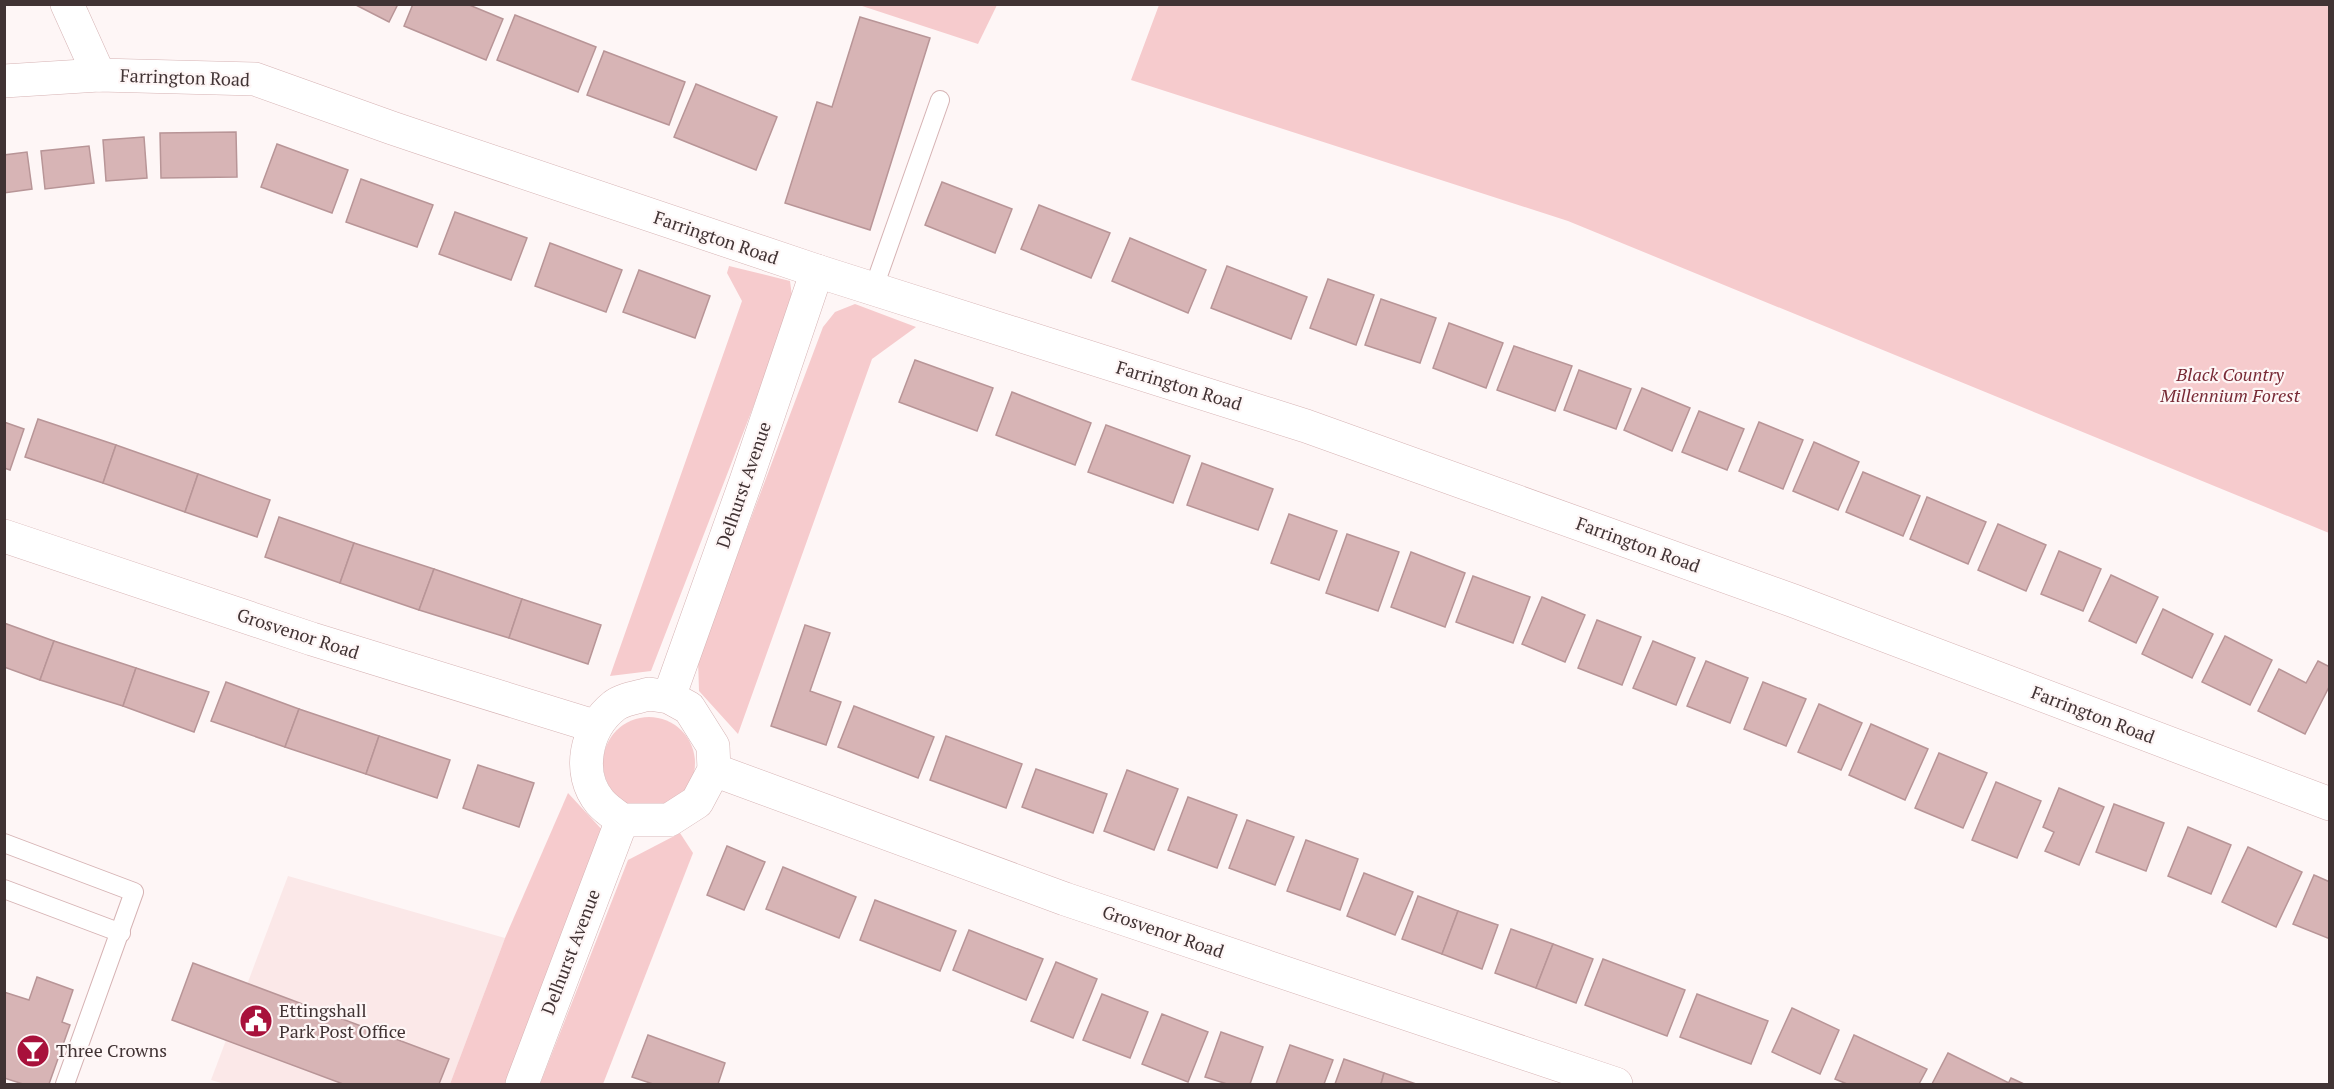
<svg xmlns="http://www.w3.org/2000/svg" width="2334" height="1089" viewBox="0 0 2334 1089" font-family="'PT Serif',serif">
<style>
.built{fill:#fbe8e8}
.green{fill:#f6cbcd}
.building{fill:#d7b4b5;stroke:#b89597;stroke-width:1.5}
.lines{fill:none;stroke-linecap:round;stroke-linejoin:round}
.lane-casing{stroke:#d6b3b4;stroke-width:20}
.street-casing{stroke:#d6b3b4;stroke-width:34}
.lane{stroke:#fff;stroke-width:18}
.street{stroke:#fff;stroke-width:33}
.labels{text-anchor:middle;stroke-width:4.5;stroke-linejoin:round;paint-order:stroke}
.street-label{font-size:18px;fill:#413334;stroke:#fef6f6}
.park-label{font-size:18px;font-style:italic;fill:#782a36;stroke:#fef6f6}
.poi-label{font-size:18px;fill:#413334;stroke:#fef6f6;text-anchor:start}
</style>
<rect width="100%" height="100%" fill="#fef6f6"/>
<path class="built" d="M 288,876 L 505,938 L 450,1084 L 225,1084 L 211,1080 Z"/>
<g class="green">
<path d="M 859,5 L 997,5 L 978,44 Z"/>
<path d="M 1159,5 L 2329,5 L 2329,533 L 1568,221 L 1131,80 Z"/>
<path d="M 729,266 L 790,281 L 793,304 L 651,671 L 610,676 L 742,301 L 727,273 Z"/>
<path d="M 855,304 L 916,327 L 872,359 L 738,734 L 699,691 L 698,659 L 823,327 L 835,312 Z"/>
<circle cx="649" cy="763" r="46"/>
<path d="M 568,793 L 605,833 L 508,1084 L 450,1084 L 505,938 Z"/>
<path d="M 680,833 L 693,853 L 603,1084 L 540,1084 L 628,860 Z"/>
</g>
<g class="building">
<path d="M 354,4 L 398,4 L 389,22 Z"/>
<path d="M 413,4 L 467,4 L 503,19 L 486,60 L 404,26 Z"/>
<path d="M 515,15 L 596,47 L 578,92 L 497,60 Z"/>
<path d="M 860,17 L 930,38 L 870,230 L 785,203 L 817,102 L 832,107 Z"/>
<path d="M 604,51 L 685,82 L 669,125 L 587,95 Z"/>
<path d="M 696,84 L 777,117 L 756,170 L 674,137 Z"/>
<path d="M 236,132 L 237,177 L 161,178 L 160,133 Z"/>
<path d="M 144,137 L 147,178 L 106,181 L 103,140 Z"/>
<path d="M 277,144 L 348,170 L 332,213 L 261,187 Z"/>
<path d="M 89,146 L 94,183 L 45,189 L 41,151 Z"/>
<path d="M 27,152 L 32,189 L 4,193 L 4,155 Z"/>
<path d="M 361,179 L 433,205 L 417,247 L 346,222 Z"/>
<path d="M 942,182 L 1012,209 L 995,253 L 925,225 Z"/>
<path d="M 1039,205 L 1110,233 L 1091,278 L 1021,249 Z"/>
<path d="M 455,212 L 527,238 L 511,280 L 439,254 Z"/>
<path d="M 1130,238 L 1206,270 L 1188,313 L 1112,281 Z"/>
<path d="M 550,243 L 622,270 L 606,312 L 535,286 Z"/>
<path d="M 1227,266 L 1307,297 L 1291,339 L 1211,308 Z"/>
<path d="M 639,270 L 710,296 L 695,338 L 623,312 Z"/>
<path d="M 1328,279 L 1374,295 L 1356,345 L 1310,328 Z"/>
<path d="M 1381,299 L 1436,318 L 1420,363 L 1365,345 Z"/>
<path d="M 1449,323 L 1503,343 L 1486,388 L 1433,368 Z"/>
<path d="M 1514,346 L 1572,366 L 1555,411 L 1497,390 Z"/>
<path d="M 915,360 L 993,388 L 977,431 L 899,402 Z"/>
<path d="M 1579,370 L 1631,389 L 1616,429 L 1564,410 Z"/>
<path d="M 1642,388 L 1690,408 L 1672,451 L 1624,430 Z"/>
<path d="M 1012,392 L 1091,423 L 1075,465 L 996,435 Z"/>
<path d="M 1699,411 L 1744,429 L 1727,470 L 1682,452 Z"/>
<path d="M 38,419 L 116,445 L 103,483 L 25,457 Z"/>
<path d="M 4,422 L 24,429 L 10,470 L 4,468 Z"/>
<path d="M 1759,422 L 1803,440 L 1783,489 L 1739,471 Z"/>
<path d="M 1106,425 L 1190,456 L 1173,503 L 1088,472 Z"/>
<path d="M 1814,442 L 1859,462 L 1838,510 L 1793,491 Z"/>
<path d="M 116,445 L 198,474 L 185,512 L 103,483 Z"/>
<path d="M 1202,463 L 1273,489 L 1258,530 L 1187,505 Z"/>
<path d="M 1863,472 L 1920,496 L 1903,536 L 1846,512 Z"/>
<path d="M 198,474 L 270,500 L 257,537 L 185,512 Z"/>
<path d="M 1927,497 L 1986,522 L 1968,564 L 1910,539 Z"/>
<path d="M 1289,514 L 1337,531 L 1319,580 L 1271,563 Z"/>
<path d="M 279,517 L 354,543 L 340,583 L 265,557 Z"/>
<path d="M 1998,524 L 2046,545 L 2026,591 L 1978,570 Z"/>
<path d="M 1347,534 L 1399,552 L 1378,611 L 1326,593 Z"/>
<path d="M 354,543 L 434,569 L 419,610 L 340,583 Z"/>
<path d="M 2059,551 L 2101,569 L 2083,611 L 2041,594 Z"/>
<path d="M 1411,552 L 1465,573 L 1445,627 L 1391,607 Z"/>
<path d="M 434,569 L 522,599 L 509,638 L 419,610 Z"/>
<path d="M 2111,575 L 2158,597 L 2136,643 L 2089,621 Z"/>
<path d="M 1473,576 L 1530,597 L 1513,643 L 1456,622 Z"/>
<path d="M 1542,597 L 1585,615 L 1565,662 L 1522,644 Z"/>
<path d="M 522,599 L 601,625 L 588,664 L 509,638 Z"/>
<path d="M 2163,609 L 2213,634 L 2192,678 L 2142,654 Z"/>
<path d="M 1597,620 L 1641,637 L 1622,685 L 1578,668 Z"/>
<path d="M 4,623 L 54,641 L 40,680 L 4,667 Z"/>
<path d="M 805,625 L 830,633 L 810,691 L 841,702 L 826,745 L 771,726 Z"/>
<path d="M 2225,636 L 2272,660 L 2250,705 L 2202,682 Z"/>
<path d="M 54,641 L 136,668 L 123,706 L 40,680 Z"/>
<path d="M 1653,641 L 1695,658 L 1676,705 L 1633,688 Z"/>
<path d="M 1706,661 L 1748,678 L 1730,723 L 1687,706 Z"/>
<path d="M 2318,661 L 2330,667 L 2330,685 L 2305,734 L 2258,711 L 2279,669 L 2306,683 Z"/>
<path d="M 136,668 L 209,692 L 194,732 L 123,706 Z"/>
<path d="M 226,682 L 299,709 L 285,747 L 211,721 Z"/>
<path d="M 1763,682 L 1806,699 L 1786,746 L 1744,729 Z"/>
<path d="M 1819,704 L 1862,723 L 1841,770 L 1798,752 Z"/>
<path d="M 854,706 L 934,737 L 918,778 L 838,747 Z"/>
<path d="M 299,709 L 379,736 L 366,774 L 285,747 Z"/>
<path d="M 1871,724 L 1928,749 L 1905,800 L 1849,775 Z"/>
<path d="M 379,736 L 450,760 L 437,798 L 366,774 Z"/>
<path d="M 946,736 L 1022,764 L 1006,808 L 930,780 Z"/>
<path d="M 1939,753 L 1987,773 L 1963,828 L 1915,808 Z"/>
<path d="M 478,765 L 534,783 L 519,827 L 463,808 Z"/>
<path d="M 1036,769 L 1107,794 L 1093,833 L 1022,807 Z"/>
<path d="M 1127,770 L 1178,789 L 1154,850 L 1104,831 Z"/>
<path d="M 1996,782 L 2041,801 L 2017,858 L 1972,840 Z"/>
<path d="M 2059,788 L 2104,807 L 2079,865 L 2045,851 L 2054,832 L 2043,827 Z"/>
<path d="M 1188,797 L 1237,815 L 1217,868 L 1168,850 Z"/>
<path d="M 2114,804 L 2164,823 L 2146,871 L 2096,852 Z"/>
<path d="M 1247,820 L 1294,837 L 1275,885 L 1229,868 Z"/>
<path d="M 2188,827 L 2231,845 L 2211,894 L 2168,876 Z"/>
<path d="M 1306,840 L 1358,859 L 1340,910 L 1287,891 Z"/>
<path d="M 727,846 L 765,862 L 744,910 L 707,895 Z"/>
<path d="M 2248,847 L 2302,872 L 2276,927 L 2222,902 Z"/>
<path d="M 783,867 L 856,897 L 839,938 L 766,909 Z"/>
<path d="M 1364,873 L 1413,892 L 1395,935 L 1347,916 Z"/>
<path d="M 2314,875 L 2330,882 L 2330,939 L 2293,924 Z"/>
<path d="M 1418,896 L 1458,911 L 1442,954 L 1402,939 Z"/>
<path d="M 875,900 L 956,931 L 940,971 L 860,940 Z"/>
<path d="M 1458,911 L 1498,925 L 1482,969 L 1442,954 Z"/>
<path d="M 1511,929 L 1553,944 L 1536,988 L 1495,973 Z"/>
<path d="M 969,930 L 1043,959 L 1026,1000 L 953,970 Z"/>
<path d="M 1553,944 L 1593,959 L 1576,1003 L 1536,988 Z"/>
<path d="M 1603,959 L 1685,990 L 1667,1036 L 1585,1005 Z"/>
<path d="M 1056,962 L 1097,979 L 1073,1038 L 1031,1021 Z"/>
<path d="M 193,963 L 449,1059 L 439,1084 L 343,1084 L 172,1020 Z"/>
<path d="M 37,977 L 73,990 L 62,1022 L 70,1025 L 49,1084 L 23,1084 L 4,1078 L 4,992 L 29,1000 Z"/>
<path d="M 1102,994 L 1148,1012 L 1130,1058 L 1083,1040 Z"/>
<path d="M 1697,994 L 1768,1021 L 1751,1064 L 1680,1037 Z"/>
<path d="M 1792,1008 L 1839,1030 L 1820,1074 L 1772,1052 Z"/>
<path d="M 1162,1014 L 1208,1032 L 1188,1082 L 1142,1064 Z"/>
<path d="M 1221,1032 L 1263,1047 L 1250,1084 L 1227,1084 L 1205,1077 Z"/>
<path d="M 648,1035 L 725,1063 L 718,1084 L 653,1084 L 632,1077 Z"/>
<path d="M 1854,1035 L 1927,1069 L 1919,1084 L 1847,1084 L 1835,1079 Z"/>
<path d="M 1290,1045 L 1333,1060 L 1324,1084 L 1276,1084 Z"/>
<path d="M 1948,1053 L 2009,1083 L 2008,1084 L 1932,1084 Z"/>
<path d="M 1344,1059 L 1384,1073 L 1381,1084 L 1335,1084 Z"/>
<path d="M 1384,1073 L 1416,1084 L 1381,1084 Z"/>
<path d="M 2011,1078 L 2024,1084 L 2008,1084 Z"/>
</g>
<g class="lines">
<defs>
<g id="lane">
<path d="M 873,290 L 940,100"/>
<path d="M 4,843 L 134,892 L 65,1084"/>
<path d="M 4,889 L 121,933"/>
</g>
<g id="street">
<path d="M 67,4 L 99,75"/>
<path d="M 4,81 L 99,75 L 255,79 L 392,128 L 817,271 L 1306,426 L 1794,601 L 2330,804"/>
<path d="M 4,536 L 312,639 L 594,726"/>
<path d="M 649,694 L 669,697 L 689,708 L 713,746 L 714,770 L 697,802 L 669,820 L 622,820 C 615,815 606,809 600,802 C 576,773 586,728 614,706 C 622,699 639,697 649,694 Z"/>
<path d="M 669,697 L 746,481 L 817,271"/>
<path d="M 714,770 L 1065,899 L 1616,1084"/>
<path d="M 522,1084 L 622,820"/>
</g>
</defs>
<use href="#lane" class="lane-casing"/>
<use href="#street" class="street-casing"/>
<use href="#lane" class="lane"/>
<use href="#street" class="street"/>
</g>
<defs>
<symbol id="civic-disc" viewBox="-11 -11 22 22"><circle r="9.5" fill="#a8113b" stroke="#fef6f6"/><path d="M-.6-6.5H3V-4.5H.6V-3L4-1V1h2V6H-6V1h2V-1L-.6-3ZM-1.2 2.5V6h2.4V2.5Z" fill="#fff"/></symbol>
<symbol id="bar-disc" viewBox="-11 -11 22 22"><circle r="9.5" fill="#a8113b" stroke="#fef6f6"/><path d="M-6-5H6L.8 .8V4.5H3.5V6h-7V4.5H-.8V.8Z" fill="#fff"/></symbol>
</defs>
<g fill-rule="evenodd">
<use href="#civic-disc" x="237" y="1002" width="38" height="38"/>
<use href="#bar-disc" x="14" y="1032" width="38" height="38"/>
</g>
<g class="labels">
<g class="street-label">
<text transform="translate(185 78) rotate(2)" y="6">Farrington Road</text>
<text transform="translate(716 238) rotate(19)" y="6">Farrington Road</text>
<text transform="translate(1179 386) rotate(17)" y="6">Farrington Road</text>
<text transform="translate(744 485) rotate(-71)" y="6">Delhurst Avenue</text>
<text transform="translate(1638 545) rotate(20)" y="6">Farrington Road</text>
<text transform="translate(298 634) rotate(18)" y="6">Grosvenor Road</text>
<text transform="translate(2093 715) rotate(21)" y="6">Farrington Road</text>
<text transform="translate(1163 932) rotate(19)" y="6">Grosvenor Road</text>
<text transform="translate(571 952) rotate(-69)" y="6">Delhurst Avenue</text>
</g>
<g class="park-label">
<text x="2230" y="381">Black Country<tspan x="2230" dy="21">Millennium Forest</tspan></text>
</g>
<g class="poi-label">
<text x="279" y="1017">Ettingshall<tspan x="279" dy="21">Park Post Office</tspan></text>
<text x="56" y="1057">Three Crowns</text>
</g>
</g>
<rect width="2334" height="1089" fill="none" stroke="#413334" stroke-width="12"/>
</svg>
